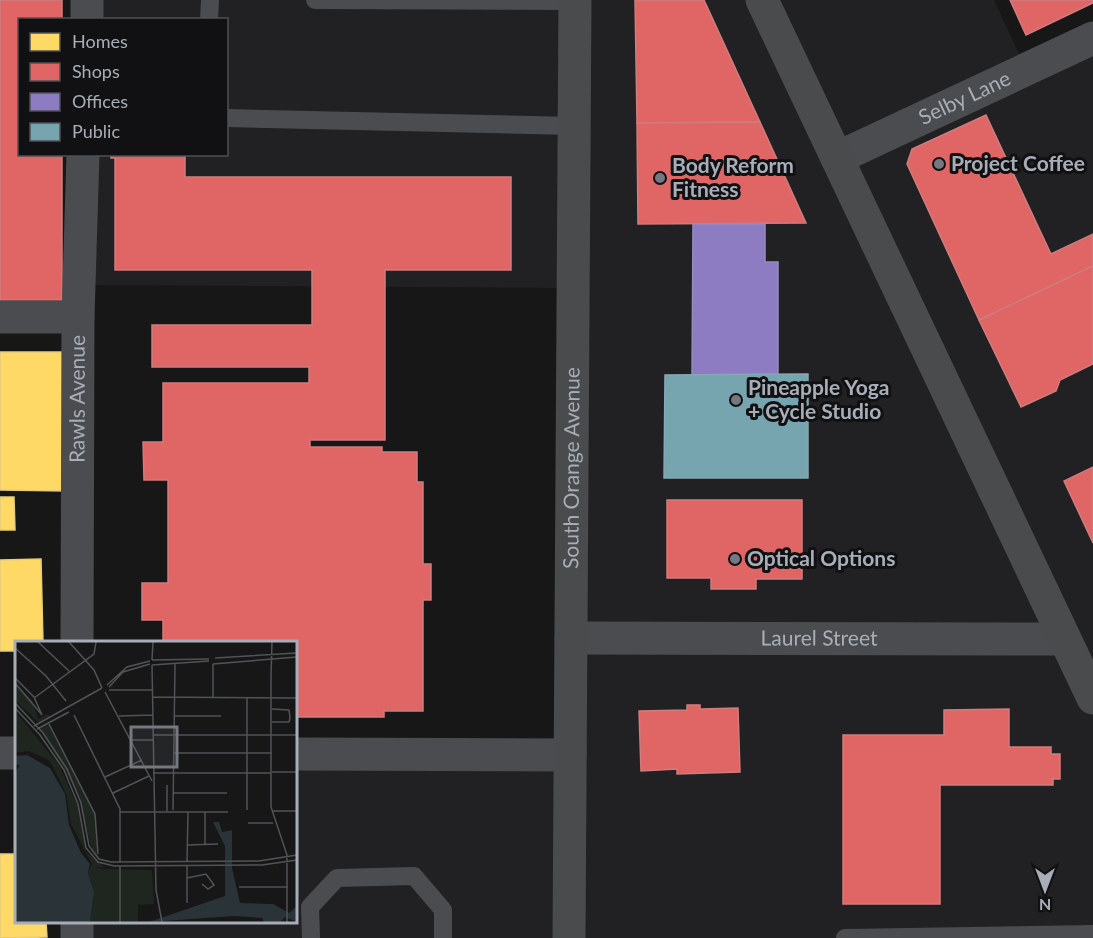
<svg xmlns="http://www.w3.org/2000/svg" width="1093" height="938" viewBox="0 0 1093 938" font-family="Lato,sans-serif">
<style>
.built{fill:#212123}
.homes{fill:#ffd966;stroke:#e5cc7e;stroke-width:1.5}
.shops{fill:#e06666;stroke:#cf7c7e;stroke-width:1.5}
.offices{fill:#8e7cc3;stroke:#968bbf;stroke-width:1.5}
.public{fill:#76a5af;stroke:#85a8b1;stroke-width:1.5}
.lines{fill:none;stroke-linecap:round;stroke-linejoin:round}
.lane{stroke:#4b4c4f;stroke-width:18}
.street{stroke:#4b4c4f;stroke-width:33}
.secondary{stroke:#4a4b4d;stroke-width:33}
.poi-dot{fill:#75797f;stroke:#111113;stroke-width:2}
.labels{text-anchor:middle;stroke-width:6;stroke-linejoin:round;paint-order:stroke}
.street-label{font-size:21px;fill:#a8aeb7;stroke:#111113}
.poi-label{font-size:21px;font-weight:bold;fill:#a8aeb7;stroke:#111113;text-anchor:start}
.inset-road{fill:none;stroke:#515357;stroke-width:1.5}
.view{fill:#75797f;fill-opacity:0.15;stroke:#75797f;stroke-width:3}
.inset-edge{fill:none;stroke:#a8aeb7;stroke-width:3}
</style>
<rect width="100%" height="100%" fill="#171717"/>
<path class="built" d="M 87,0 L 994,0 L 1026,69 L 1093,38 L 1093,938 L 77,938 L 77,922 L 296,922 L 296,754 L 570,755 L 574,288 L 79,285 L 83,155 L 226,154 L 226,20 L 87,19 Z"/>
<g class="homes">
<path d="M 0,352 L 66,352 L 66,491 L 0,490 Z"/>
<path d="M 0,497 L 14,497 L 15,530 L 0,530 Z"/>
<path d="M 41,559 L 43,642 L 16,642 L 16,651 L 0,651 L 0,560 Z"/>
<path d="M 0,854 L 16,854 L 16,922 L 46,922 L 47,937 L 0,938 Z"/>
</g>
<g class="shops">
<path d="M 0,0 L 62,0 L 62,20 L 20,20 L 20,154 L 62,154 L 62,300 L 0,300 Z"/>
<path d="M 635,0 L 704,0 L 760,122 L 637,123 Z"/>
<path d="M 1010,0 L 1093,0 L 1093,3 L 1026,35 Z"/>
<path d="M 986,115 L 1051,254 L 1093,234 L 1093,266 L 979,320 L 907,164 L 912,149 Z"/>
<path d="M 760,122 L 806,223 L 638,224 L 637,123 Z"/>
<path d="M 111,154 L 185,154 L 185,177 L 511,177 L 511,270 L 385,270 L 385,440 L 310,440 L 310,447 L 382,447 L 382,452 L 417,452 L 417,482 L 423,482 L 423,564 L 431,564 L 431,600 L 423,600 L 423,711 L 384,711 L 384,717 L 296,717 L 296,642 L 163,642 L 163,620 L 142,620 L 142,583 L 168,583 L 168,480 L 144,480 L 143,442 L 163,442 L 163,383 L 309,383 L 309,367 L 152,367 L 152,325 L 312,325 L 312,270 L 115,270 L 115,158 L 111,158 Z"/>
<path d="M 1093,266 L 1093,364 L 1060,380 L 1056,391 L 1021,407 L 979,320 Z"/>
<path d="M 1093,467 L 1093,543 L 1064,481 Z"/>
<path d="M 667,500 L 802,500 L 802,579 L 756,579 L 756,589 L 711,589 L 711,578 L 667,578 Z"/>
<path d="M 687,705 L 700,705 L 700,709 L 738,708 L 740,772 L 677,774 L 677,769 L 641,771 L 639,711 L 687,710 Z"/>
<path d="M 1009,709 L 1009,747 L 1051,747 L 1051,754 L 1060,754 L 1060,779 L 1053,779 L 1053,785 L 940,785 L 940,904 L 843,904 L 843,735 L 944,735 L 944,710 Z"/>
</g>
<path class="offices" d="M 693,224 L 765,224 L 765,262 L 778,262 L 778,374 L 692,375 Z"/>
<path class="public" d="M 808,374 L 808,478 L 664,478 L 665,375 Z"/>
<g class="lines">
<g class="lane">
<path d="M 315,0 L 575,1"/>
<path d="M 209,20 L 210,0"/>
<path d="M 226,118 L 574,126"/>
<path d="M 311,938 L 310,907 L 337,878 L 414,876 L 443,910 L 443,938"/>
<path d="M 845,938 L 1093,934"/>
</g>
<g class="street">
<path d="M 87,20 L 87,0"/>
<path id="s1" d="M 837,158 L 1093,38"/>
<path d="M 0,317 L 78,317"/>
<path id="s2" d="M 571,638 L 1064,639"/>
<path id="s3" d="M 77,642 L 78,317 L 83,154"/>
<path d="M 0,753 L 16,753"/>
<path d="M 296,754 L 570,755"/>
<path d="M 77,922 L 77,938"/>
</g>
<g class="secondary">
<path d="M 762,0 L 1093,698"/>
<path id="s4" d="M 569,938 L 575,0"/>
</g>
</g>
<g class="poi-dot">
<circle cx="939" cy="164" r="6"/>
<circle cx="660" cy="178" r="6"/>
<circle cx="736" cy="400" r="6"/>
<circle cx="735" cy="559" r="6"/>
</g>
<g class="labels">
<g class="street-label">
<text dy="7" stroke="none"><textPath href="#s1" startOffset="141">Selby Lane</textPath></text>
<text dy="7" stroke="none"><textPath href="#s3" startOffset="243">Rawls Avenue</textPath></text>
<text dy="7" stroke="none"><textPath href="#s4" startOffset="470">South Orange Avenue</textPath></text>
<text dy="7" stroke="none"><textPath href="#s2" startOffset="248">Laurel Street</textPath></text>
</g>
<g class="poi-label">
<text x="951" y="171">Project Coffee</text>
<text x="672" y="173">Body Reform<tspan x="672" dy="24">Fitness</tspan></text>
<text x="748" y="395">Pineapple Yoga<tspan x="748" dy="24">+ Cycle Studio</tspan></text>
<text x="747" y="566">Optical Options</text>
</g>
</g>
<g transform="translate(15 641)">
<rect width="282" height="282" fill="#171717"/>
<path d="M 0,43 L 17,59 L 23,78 L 33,73 L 35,76 L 24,82 L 0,59 ZM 0,70 L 44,124 L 62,163 L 71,211 L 90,227 L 80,226 L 87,228 L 137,229 L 139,263 L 123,264 L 123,281 L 75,281 L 79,251 L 73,232 L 77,223 L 56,183 L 51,153 L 35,120 L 14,110 L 0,112 ZM 33,81 L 80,173 L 83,217 L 78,213 L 63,153 L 24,87 Z" fill="#1f251f"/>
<path d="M 12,114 L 35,127 L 50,153 L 54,184 L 66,212 L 75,223 L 73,232 L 79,251 L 75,281 L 0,281 L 0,131 L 5,124 L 0,124 L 0,115 ZM 198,181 L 204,181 L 207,191 L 217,189 L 217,227 L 225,262 L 258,263 L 274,272 L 282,265 L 282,281 L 270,276 L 265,281 L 249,281 L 247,277 L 219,275 L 134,281 L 210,255 L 210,205 Z" fill="#2a3338"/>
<path class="inset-road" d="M 23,1 L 54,30M 54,1 L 79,29 L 87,47M 0,7 L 31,35 L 51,60M 200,17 L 282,12M 137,19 L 194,18M 137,19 L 138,1M 198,23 L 282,16M 137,24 L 141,249 L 147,281M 137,24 L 194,20M 256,34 L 256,166 L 272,214 L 272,281M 256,35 L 257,1M 0,37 L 19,56 L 27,74 L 0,42M 92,44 L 112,26 L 135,20M 94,46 L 108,31 L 135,23M 94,49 L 138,49M 90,51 L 137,140M 138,56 L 282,57M 198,56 L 198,23M 232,56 L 232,169M 19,57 L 79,13 L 81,1M 0,62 L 28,92 L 52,128 L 66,162 L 74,205 L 84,218 L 96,221 L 244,220 L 282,214M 0,67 L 25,94 L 49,129 L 63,163 L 71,207 L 83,221 L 99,225 L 247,224 L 282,219M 257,68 L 274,69 L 275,77 L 274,81 L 257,81M 59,74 L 105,168 L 105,221M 104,75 L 138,74M 159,75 L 206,75M 33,81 L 80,173 L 83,213M 19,85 L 87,47M 22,88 L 54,71M 138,94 L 282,94M 117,99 L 138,99M 159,112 L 257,112M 257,131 L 282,131M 138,132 L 256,132M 90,136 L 127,119M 98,152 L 134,135M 158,152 L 212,152M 158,169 L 160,23M 152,170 L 152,144M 257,170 L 282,170M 105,171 L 213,171M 190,171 L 190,203M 233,182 L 258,182M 172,204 L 203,203M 172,220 L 173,171M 105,225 L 105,281M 172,225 L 172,262M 172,237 L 191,233 L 199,244 L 193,248 L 187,243M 224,246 L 273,246"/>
<path class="view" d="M 116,86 L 162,86 L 162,126 L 116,126 Z"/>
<rect width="282" height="282" class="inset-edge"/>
</g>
<rect x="18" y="18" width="210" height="138" fill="#111113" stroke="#4d5055" stroke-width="1.5"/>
<rect x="30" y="33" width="30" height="18" fill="#ffd966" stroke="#4d5055" stroke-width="1.5"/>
<text x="72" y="48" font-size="18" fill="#a8aeb7">Homes</text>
<rect x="30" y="63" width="30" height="18" fill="#e06666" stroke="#4d5055" stroke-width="1.5"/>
<text x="72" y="78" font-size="18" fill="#a8aeb7">Shops</text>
<rect x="30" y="93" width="30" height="18" fill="#8e7cc3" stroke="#4d5055" stroke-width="1.5"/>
<text x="72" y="108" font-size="18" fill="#a8aeb7">Offices</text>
<rect x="30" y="123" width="30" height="18" fill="#76a5af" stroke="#4d5055" stroke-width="1.5"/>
<text x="72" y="138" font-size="18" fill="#a8aeb7">Public</text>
<g transform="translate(1045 890) rotate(180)" stroke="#111113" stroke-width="4.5" paint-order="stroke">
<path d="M0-4.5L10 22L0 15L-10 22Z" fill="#a8aeb7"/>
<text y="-9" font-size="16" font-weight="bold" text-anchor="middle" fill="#a8aeb7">N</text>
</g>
</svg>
